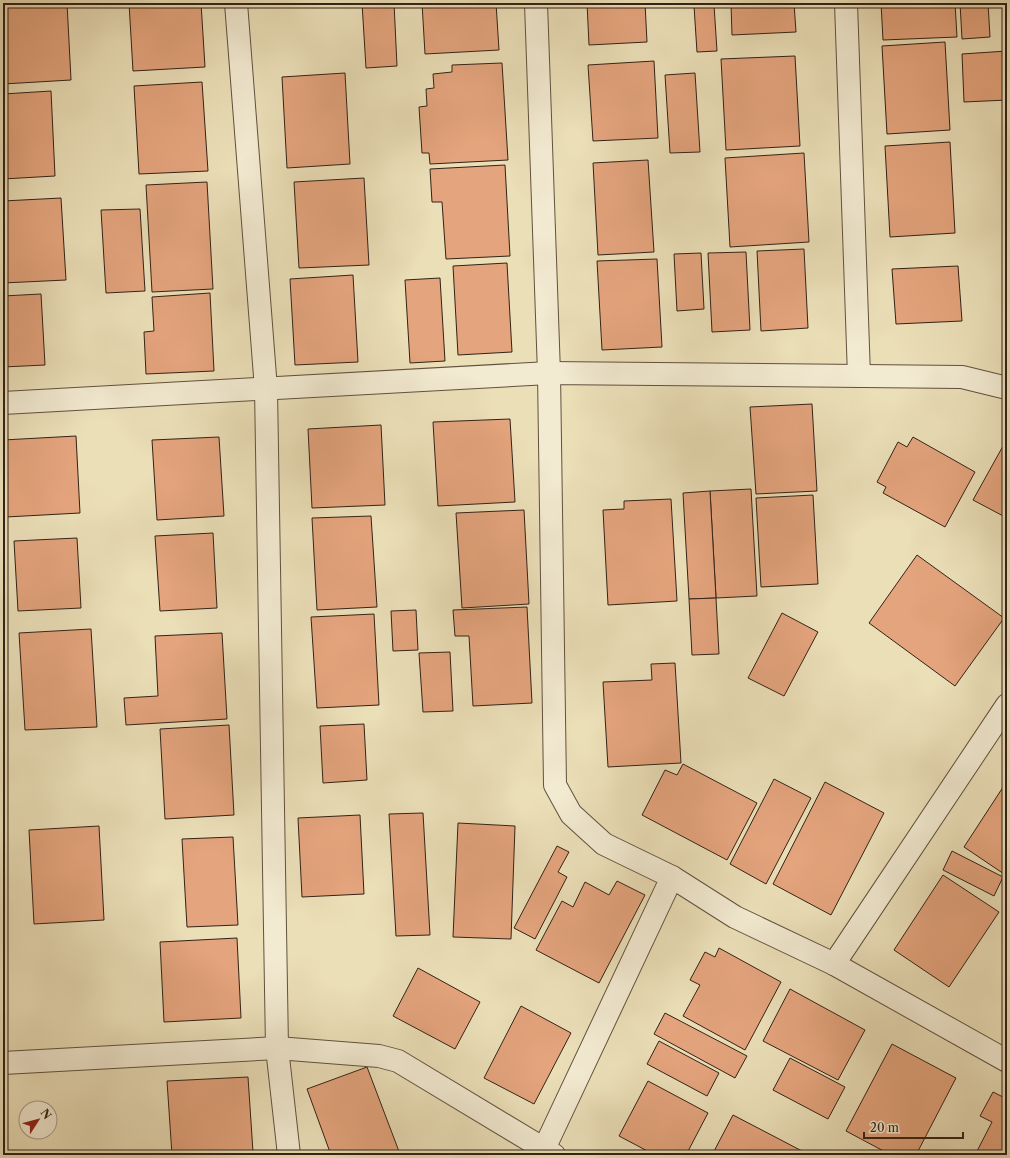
<svg xmlns="http://www.w3.org/2000/svg" width="1010" height="1158" viewBox="0 0 1010 1158" font-family="'Libre Caslon Text',serif">
<style>
.building{fill:#e4a47d;stroke:#332215}
.lines{fill:none;stroke-linecap:round;stroke-linejoin:round}
.street-casing{stroke:#61513e;stroke-width:24}
.street{stroke:#f2ead1;stroke-width:22}
</style>
<rect width="100%" height="100%" fill="#ebdfb8"/>
<filter id="stains"><feTurbulence type="fractalNoise" baseFrequency=".005" numOctaves="4"/><feColorMatrix values="0 0 0 0 .2 0 0 0 0 .09 0 0 0 0 .02 0 0 0 .5 -.17"/></filter>
<radialGradient id="worn" r=".72"><stop offset=".6" stop-color="#630" stop-opacity="0"/><stop offset="1" stop-color="#630" stop-opacity=".3"/></radialGradient>
<g class="building">
<path d="M 3,3 L 67,3 L 71,80 L 3,84 Z"/>
<path d="M 129,3 L 201,3 L 205,67 L 133,71 Z"/>
<path d="M 362,3 L 394,3 L 397,66 L 366,68 Z"/>
<path d="M 422,3 L 496,3 L 499,50 L 425,54 Z"/>
<path d="M 587,3 L 645,3 L 647,42 L 589,45 Z"/>
<path d="M 731,3 L 794,3 L 796,32 L 732,35 Z"/>
<path d="M 881,3 L 955,3 L 957,37 L 883,40 Z"/>
<path d="M 960,3 L 988,3 L 990,37 L 962,39 Z"/>
<path d="M 714,5 L 717,51 L 697,52 L 694,6 Z"/>
<path d="M 945,42 L 950,130 L 887,134 L 882,46 Z"/>
<path d="M 1007,51 L 1007,100 L 964,102 L 962,54 Z"/>
<path d="M 795,56 L 800,146 L 726,150 L 721,59 Z"/>
<path d="M 654,61 L 658,138 L 593,141 L 588,65 Z"/>
<path d="M 502,63 L 508,160 L 430,164 L 429,153 L 422,153 L 419,107 L 427,106 L 426,89 L 434,88 L 433,74 L 452,72 L 452,65 Z"/>
<path d="M 345,73 L 350,164 L 287,168 L 282,77 Z"/>
<path d="M 695,73 L 700,152 L 670,153 L 665,75 Z"/>
<path d="M 202,82 L 208,171 L 139,174 L 134,86 Z"/>
<path d="M 51,91 L 55,176 L 3,179 L 3,94 Z"/>
<path d="M 950,142 L 955,233 L 890,237 L 885,146 Z"/>
<path d="M 804,153 L 809,242 L 730,247 L 725,158 Z"/>
<path d="M 648,160 L 654,252 L 598,255 L 593,163 Z"/>
<path d="M 505,165 L 510,256 L 446,259 L 442,202 L 432,202 L 430,169 Z"/>
<path d="M 364,178 L 369,265 L 299,268 L 294,182 Z"/>
<path d="M 207,182 L 213,289 L 152,292 L 146,185 Z"/>
<path d="M 61,198 L 66,280 L 3,283 L 3,201 Z"/>
<path d="M 140,209 L 145,291 L 106,293 L 101,210 Z"/>
<path d="M 804,249 L 808,328 L 761,331 L 757,251 Z"/>
<path d="M 746,252 L 750,330 L 712,332 L 708,253 Z"/>
<path d="M 701,253 L 704,309 L 677,311 L 674,254 Z"/>
<path d="M 657,259 L 662,347 L 602,350 L 597,261 Z"/>
<path d="M 507,263 L 512,352 L 458,355 L 453,266 Z"/>
<path d="M 958,266 L 962,321 L 896,324 L 892,269 Z"/>
<path d="M 353,275 L 358,362 L 295,365 L 290,279 Z"/>
<path d="M 440,278 L 445,361 L 410,363 L 405,280 Z"/>
<path d="M 210,293 L 214,371 L 146,374 L 144,332 L 154,331 L 152,297 Z"/>
<path d="M 41,294 L 45,365 L 3,367 L 3,296 Z"/>
<path d="M 812,404 L 817,491 L 756,494 L 750,407 Z"/>
<path d="M 510,419 L 515,502 L 438,506 L 433,422 Z"/>
<path d="M 381,425 L 385,505 L 312,508 L 308,429 Z"/>
<path d="M 76,436 L 80,513 L 6,517 L 3,440 Z"/>
<path d="M 219,437 L 224,516 L 157,520 L 152,440 Z"/>
<path d="M 913,437 L 975,472 L 945,527 L 883,493 L 886,487 L 877,482 L 898,442 L 907,447 Z"/>
<path d="M 1003,446 L 1007,448 L 1007,518 L 973,500 Z"/>
<path d="M 751,489 L 757,596 L 716,598 L 710,491 Z"/>
<path d="M 710,491 L 716,598 L 689,599 L 683,493 Z"/>
<path d="M 813,495 L 818,584 L 761,587 L 756,498 Z"/>
<path d="M 671,499 L 677,601 L 608,605 L 603,510 L 624,509 L 624,501 Z"/>
<path d="M 524,510 L 529,604 L 462,608 L 456,513 Z"/>
<path d="M 371,516 L 377,607 L 317,610 L 312,518 Z"/>
<path d="M 213,533 L 217,608 L 160,611 L 155,536 Z"/>
<path d="M 77,538 L 81,608 L 18,611 L 14,541 Z"/>
<path d="M 917,555 L 1004,618 L 955,686 L 869,623 Z"/>
<path d="M 716,598 L 719,654 L 692,655 L 689,599 Z"/>
<path d="M 527,607 L 532,703 L 473,706 L 469,636 L 455,636 L 453,610 Z"/>
<path d="M 416,610 L 418,650 L 393,651 L 391,611 Z"/>
<path d="M 782,613 L 818,632 L 784,696 L 748,678 Z"/>
<path d="M 374,614 L 379,705 L 317,708 L 311,617 Z"/>
<path d="M 91,629 L 97,727 L 25,730 L 19,633 Z"/>
<path d="M 222,633 L 227,719 L 126,725 L 124,698 L 158,696 L 155,636 Z"/>
<path d="M 450,652 L 453,711 L 423,712 L 419,653 Z"/>
<path d="M 675,663 L 681,763 L 608,767 L 603,682 L 652,680 L 651,664 Z"/>
<path d="M 364,724 L 367,780 L 323,783 L 320,726 Z"/>
<path d="M 229,725 L 234,815 L 165,819 L 160,729 Z"/>
<path d="M 683,764 L 757,803 L 727,860 L 642,815 L 665,770 L 677,775 Z"/>
<path d="M 774,779 L 811,798 L 766,884 L 730,864 Z"/>
<path d="M 1007,781 L 1007,876 L 964,847 Z"/>
<path d="M 825,782 L 884,813 L 831,915 L 773,884 Z"/>
<path d="M 423,813 L 430,935 L 396,936 L 389,814 Z"/>
<path d="M 360,815 L 364,894 L 302,897 L 298,818 Z"/>
<path d="M 458,823 L 515,826 L 511,939 L 453,937 Z"/>
<path d="M 99,826 L 104,920 L 34,924 L 29,830 Z"/>
<path d="M 233,837 L 238,925 L 187,927 L 182,839 Z"/>
<path d="M 557,846 L 569,852 L 558,872 L 567,877 L 535,939 L 514,928 Z"/>
<path d="M 952,851 L 1003,877 L 994,896 L 943,870 Z"/>
<path d="M 943,875 L 999,912 L 949,987 L 894,950 Z"/>
<path d="M 617,881 L 645,895 L 599,983 L 536,950 L 562,901 L 573,907 L 585,882 L 609,895 Z"/>
<path d="M 237,938 L 241,1018 L 164,1022 L 160,942 Z"/>
<path d="M 719,948 L 781,982 L 745,1050 L 683,1016 L 700,985 L 690,980 L 705,952 L 715,957 Z"/>
<path d="M 418,968 L 480,1002 L 455,1049 L 393,1016 Z"/>
<path d="M 790,989 L 865,1030 L 838,1080 L 763,1041 Z"/>
<path d="M 521,1006 L 571,1033 L 534,1104 L 484,1078 Z"/>
<path d="M 665,1013 L 747,1056 L 735,1078 L 654,1034 Z"/>
<path d="M 659,1041 L 719,1073 L 707,1096 L 647,1064 Z"/>
<path d="M 892,1044 L 956,1078 L 916,1155 L 891,1155 L 846,1131 Z"/>
<path d="M 790,1058 L 845,1087 L 828,1119 L 773,1090 Z"/>
<path d="M 367,1067 L 400,1154 L 331,1155 L 307,1089 Z"/>
<path d="M 248,1077 L 253,1152 L 172,1155 L 167,1081 Z"/>
<path d="M 648,1081 L 708,1113 L 686,1155 L 655,1155 L 619,1136 Z"/>
<path d="M 993,1092 L 1007,1099 L 1007,1155 L 975,1155 L 992,1122 L 980,1116 Z"/>
<path d="M 733,1115 L 802,1151 L 800,1155 L 712,1155 Z"/>
</g>
<g class="lines">
<defs>
<g id="street">
<path d="M 236,3 L 266,389 L 277,1048 L 289,1155"/>
<path d="M 536,3 L 549,373 L 555,785 L 571,814 L 604,844 L 672,877 L 735,917 L 834,964 L 1007,1061"/>
<path d="M 846,3 L 859,376"/>
<path d="M 3,403 L 549,373 L 962,377 L 1007,388"/>
<path d="M 834,964 L 1007,705"/>
<path d="M 3,1063 L 277,1048 L 379,1056 L 398,1061 L 554,1155"/>
<path d="M 544,1149 L 672,877"/>
</g>
</defs>
<use href="#street" class="street-casing"/>
<use href="#street" class="street"/>
</g>
<rect width="1010" height="1158" fill="none" stroke="#ebdfb8" stroke-width="16"/>
<rect x="4" y="4" width="1002" height="1150" fill="none" stroke="#332215" stroke-width="2"/>
<rect x="8" y="8" width="994" height="1142" fill="none" stroke="#332215"/>
<g transform="translate(38 1120) rotate(54)"><circle r="19" fill="#f2ead1" stroke="#a69a86"/>
<path d="M0-3L7 15L0 10L-7 15Z" fill="#8f2418"/>
<text y="-6" font-size="11" font-weight="bold" text-anchor="middle" fill="#332215">N</text>
</g>
<path d="M864 1132v6h99v-6" fill="none" stroke="#332215" stroke-width="2"/>
<text x="870" y="1132" font-size="12" fill="#332215" stroke="#f2ead1" stroke-width="3" paint-order="stroke">20 m</text>
<rect width="100%" height="100%" filter="url(#stains)"/>
<rect width="100%" height="100%" fill="url(#worn)"/>
</svg>
